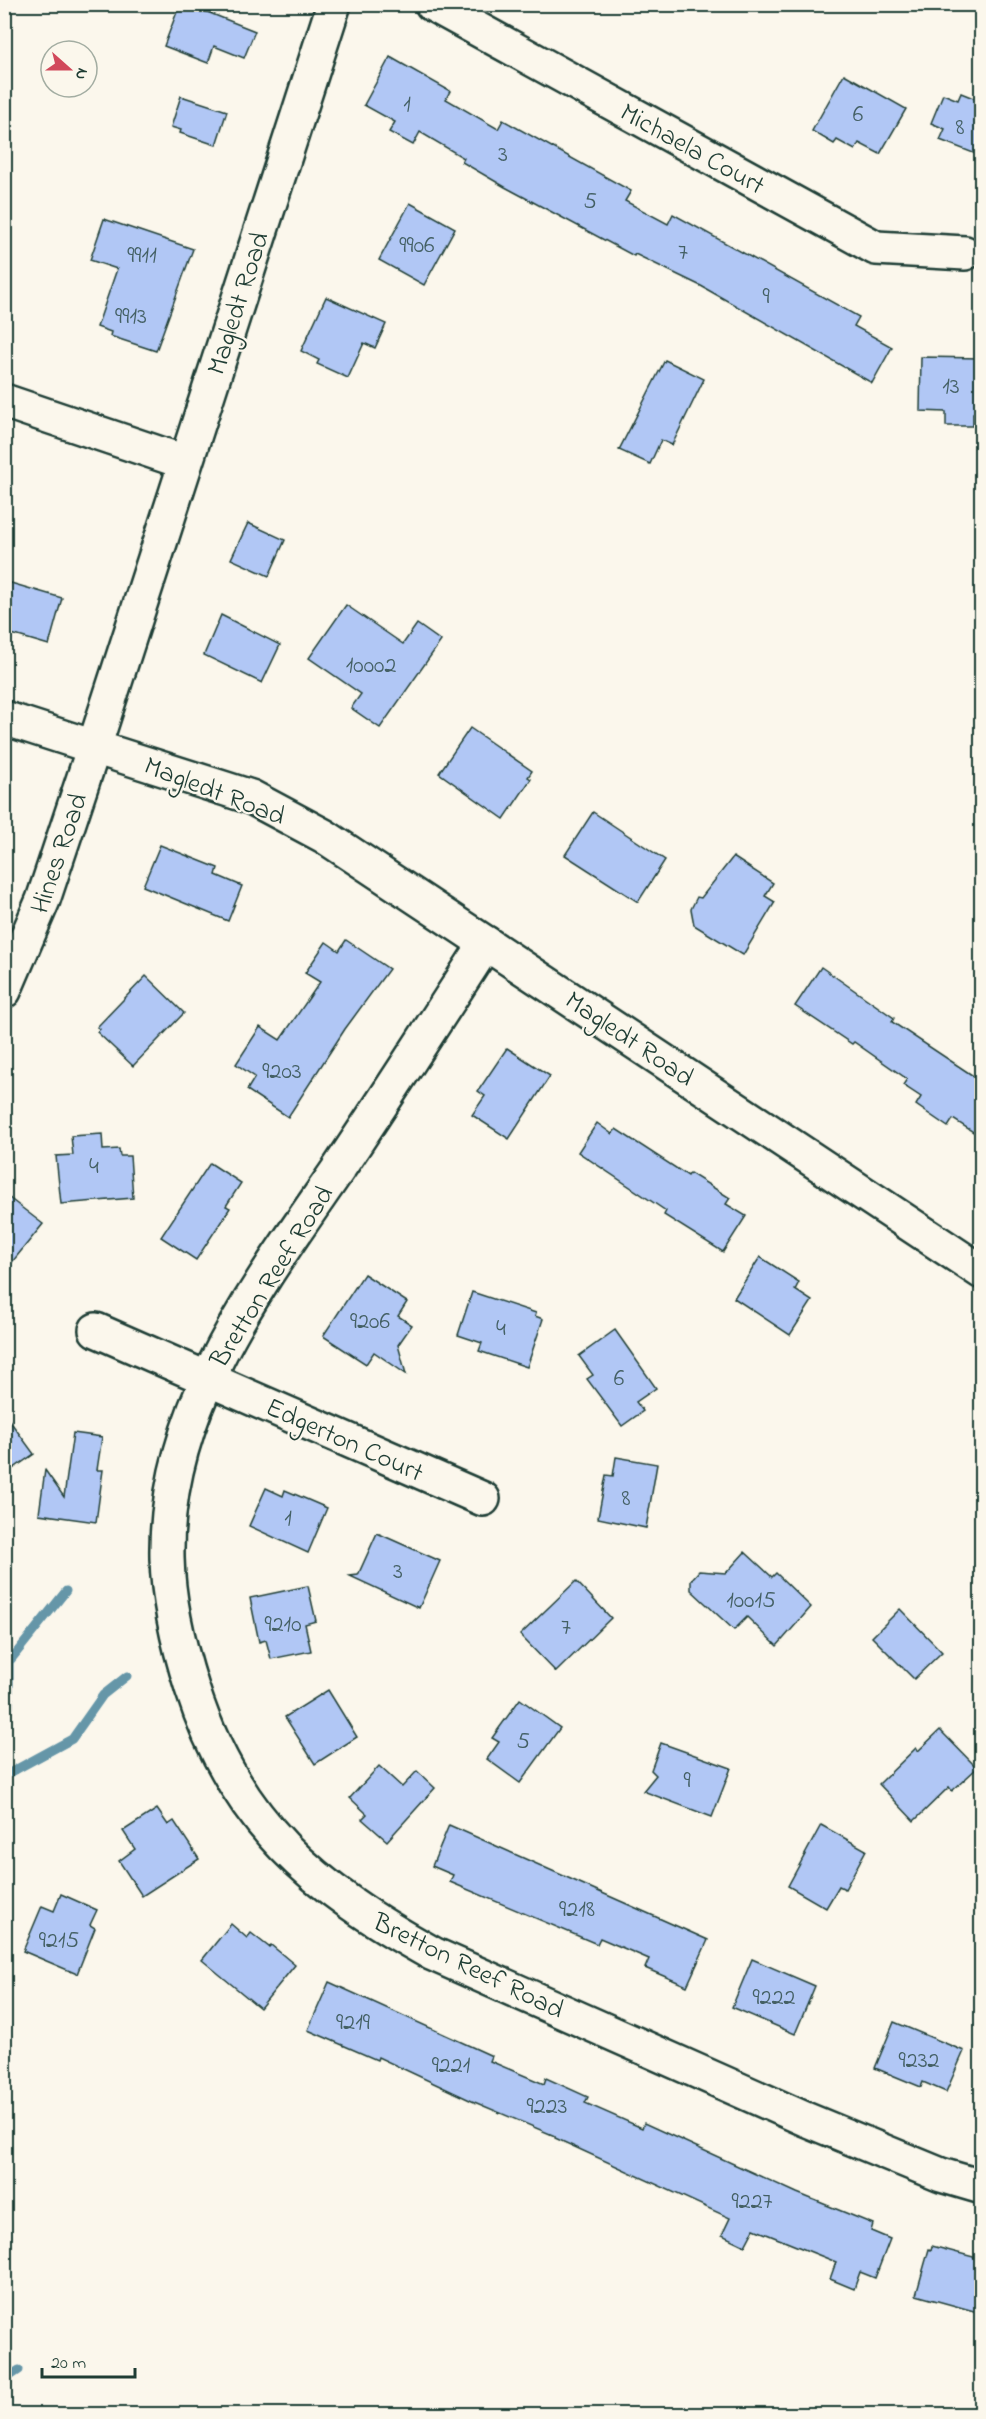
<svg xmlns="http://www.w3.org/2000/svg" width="986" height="2419" viewBox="0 0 986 2419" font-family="'Indie Flower',sans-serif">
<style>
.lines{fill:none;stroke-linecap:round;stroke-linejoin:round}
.stream{stroke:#6596a8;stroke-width:9}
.building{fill:#b1c7f5;stroke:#1f3d34;stroke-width:1.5}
.minor-casing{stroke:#1f3d34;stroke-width:38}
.tertiary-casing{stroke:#1f3d34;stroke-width:38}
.minor{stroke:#fbf7ec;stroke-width:33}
.tertiary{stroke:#fbf7ec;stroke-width:33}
.labels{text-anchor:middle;stroke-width:4.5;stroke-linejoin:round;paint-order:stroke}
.number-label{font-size:24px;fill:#446064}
.street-label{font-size:27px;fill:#1f3d34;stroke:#fbf7ec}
</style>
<rect width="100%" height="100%" fill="#fbf7ec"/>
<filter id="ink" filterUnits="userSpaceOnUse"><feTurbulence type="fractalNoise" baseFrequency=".0167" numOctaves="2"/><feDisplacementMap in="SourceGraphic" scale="12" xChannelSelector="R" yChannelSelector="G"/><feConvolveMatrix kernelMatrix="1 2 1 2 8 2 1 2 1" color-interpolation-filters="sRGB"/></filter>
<g filter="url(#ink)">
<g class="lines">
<g class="stream">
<path d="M 4,1715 L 9,1707 L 9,1662 L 66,1591"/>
<path d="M 4,1776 L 72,1739 L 103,1695 L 127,1676"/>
<path d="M 4,2380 L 19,2370"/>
</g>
</g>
<g class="building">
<path d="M 180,4 L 187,4 L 255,31 L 244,58 L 214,46 L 208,63 L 164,46 Z"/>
<path d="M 390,57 L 450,91 L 446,99 L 498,129 L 503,120 L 631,191 L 625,201 L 668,224 L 673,214 L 859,317 L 854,326 L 892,347 L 872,383 L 701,286 L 635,254 L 634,256 L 505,187 L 462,162 L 464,158 L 420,132 L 413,145 L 389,132 L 395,122 L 364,105 Z"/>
<path d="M 844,74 L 906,109 L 880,154 L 859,143 L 855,150 L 837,140 L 834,144 L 812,131 Z"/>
<path d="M 961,93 L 981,101 L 981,156 L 940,140 L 945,129 L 931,123 L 943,94 L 958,100 Z"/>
<path d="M 181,96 L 227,111 L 216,145 L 180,133 L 181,130 L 171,127 Z"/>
<path d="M 410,203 L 455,228 L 424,285 L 379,260 Z"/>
<path d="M 104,219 L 193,249 L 156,351 L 110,336 L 111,332 L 97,327 L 117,269 L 90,260 Z"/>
<path d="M 326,297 L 386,324 L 375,348 L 364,343 L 348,378 L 317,364 L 319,360 L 301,351 Z"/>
<path d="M 921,357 L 981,358 L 981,413 L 973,413 L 973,426 L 946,426 L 946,412 L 920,411 Z"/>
<path d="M 665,360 L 704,379 L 672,445 L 661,440 L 650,464 L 619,450 Z"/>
<path d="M 248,523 L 285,540 L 269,576 L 231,559 Z"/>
<path d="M 4,581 L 62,598 L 49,645 L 8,633 L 10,625 L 4,624 Z"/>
<path d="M 346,605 L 403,644 L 417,624 L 441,641 L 380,728 L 351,708 L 361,694 L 309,658 Z"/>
<path d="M 221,615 L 280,645 L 262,683 L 204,655 Z"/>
<path d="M 470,728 L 532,771 L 528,777 L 531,779 L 504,819 L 439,773 Z"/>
<path d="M 593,812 L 665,860 L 638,902 L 565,855 Z"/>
<path d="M 160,845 L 218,868 L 216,875 L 242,886 L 228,921 L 143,886 Z"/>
<path d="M 733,857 L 773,883 L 765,896 L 775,902 L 743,955 L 694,925 L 691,909 L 697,897 L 701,898 Z"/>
<path d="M 346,940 L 389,969 L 345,1029 L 288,1117 L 247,1090 L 255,1077 L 236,1064 L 260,1027 L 280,1040 L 320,982 L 305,973 L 326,942 L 339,951 Z"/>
<path d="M 821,967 L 894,1018 L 892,1022 L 981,1081 L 981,1137 L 953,1119 L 948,1127 L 916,1105 L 921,1097 L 903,1085 L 907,1079 L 854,1042 L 852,1044 L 795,1006 Z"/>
<path d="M 146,976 L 184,1013 L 133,1066 L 97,1032 L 100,1029 L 97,1027 Z"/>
<path d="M 507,1048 L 550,1076 L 509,1139 L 472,1115 L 485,1096 L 478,1091 Z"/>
<path d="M 597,1123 L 612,1134 L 616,1129 L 688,1176 L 690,1173 L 730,1198 L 726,1204 L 746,1216 L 723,1252 L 664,1215 L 666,1211 L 578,1152 Z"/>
<path d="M 102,1134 L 103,1150 L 119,1149 L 120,1156 L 130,1156 L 133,1198 L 61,1204 L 56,1156 L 73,1155 L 71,1136 Z"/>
<path d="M 210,1163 L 241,1183 L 226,1206 L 230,1208 L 196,1260 L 161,1237 Z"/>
<path d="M 4,1194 L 43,1224 L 4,1272 Z"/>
<path d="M 760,1257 L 799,1282 L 795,1290 L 812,1301 L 790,1335 L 734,1298 Z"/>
<path d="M 364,1274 L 407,1302 L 398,1316 L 412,1325 L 398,1345 L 406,1374 L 374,1352 L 366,1364 L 323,1336 Z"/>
<path d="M 472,1292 L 536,1313 L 535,1316 L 543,1319 L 527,1367 L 479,1351 L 482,1343 L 458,1335 Z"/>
<path d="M 615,1330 L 656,1388 L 636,1402 L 643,1411 L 622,1426 L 587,1379 L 593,1375 L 579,1356 Z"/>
<path d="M 4,1413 L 34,1454 L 4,1475 Z"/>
<path d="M 73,1433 L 102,1437 L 97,1470 L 103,1470 L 96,1522 L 39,1514 L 45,1470 L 64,1497 Z"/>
<path d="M 616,1457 L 657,1464 L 646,1528 L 598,1518 L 606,1475 L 613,1476 Z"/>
<path d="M 266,1488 L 283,1496 L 285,1490 L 327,1508 L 308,1553 L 249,1526 Z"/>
<path d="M 377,1533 L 440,1561 L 419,1608 L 350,1576 L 358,1575 Z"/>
<path d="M 745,1552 L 772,1577 L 776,1573 L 811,1607 L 777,1646 L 747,1617 L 734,1630 L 691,1590 L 691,1580 L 699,1571 L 726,1573 Z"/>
<path d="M 576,1581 L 611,1618 L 556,1672 L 520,1635 Z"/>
<path d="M 308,1586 L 316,1621 L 305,1624 L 311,1651 L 271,1659 L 266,1640 L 259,1642 L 250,1598 Z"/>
<path d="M 900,1609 L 942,1652 L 914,1679 L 872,1637 Z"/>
<path d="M 328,1690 L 357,1737 L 315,1764 L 285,1717 Z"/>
<path d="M 520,1699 L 560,1728 L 520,1783 L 487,1759 L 499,1742 L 492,1738 Z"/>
<path d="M 940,1730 L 977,1768 L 952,1791 L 949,1787 L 914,1821 L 879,1784 L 916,1748 L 918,1751 Z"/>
<path d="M 661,1743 L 731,1768 L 712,1817 L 643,1791 L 656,1775 L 651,1770 Z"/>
<path d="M 379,1766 L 402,1787 L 417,1771 L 435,1788 L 387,1841 L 362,1819 L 367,1814 L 350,1798 Z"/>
<path d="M 157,1809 L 168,1825 L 174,1821 L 199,1859 L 142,1896 L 119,1861 L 135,1849 L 123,1831 Z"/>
<path d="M 449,1825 L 708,1940 L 687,1986 L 645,1968 L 649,1959 L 600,1938 L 597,1944 L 450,1882 L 453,1875 L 432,1866 Z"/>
<path d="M 821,1825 L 866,1850 L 845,1889 L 839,1886 L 826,1908 L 788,1886 Z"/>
<path d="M 61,1894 L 97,1910 L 90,1925 L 95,1928 L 77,1974 L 23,1951 L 42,1906 L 54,1911 Z"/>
<path d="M 231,1924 L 247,1938 L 251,1933 L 269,1947 L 271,1945 L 295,1965 L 260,2008 L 202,1960 Z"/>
<path d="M 752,1959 L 815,1986 L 795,2034 L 732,2007 Z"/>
<path d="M 329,1982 L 492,2056 L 490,2061 L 544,2084 L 546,2078 L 588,2097 L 585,2103 L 642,2128 L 644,2123 L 797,2193 L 873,2224 L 871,2231 L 890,2239 L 875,2278 L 860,2272 L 854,2289 L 830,2279 L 836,2262 L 754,2229 L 745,2246 L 722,2235 L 730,2218 L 555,2138 L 555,2136 L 472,2101 L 378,2057 L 377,2060 L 308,2030 Z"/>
<path d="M 894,2022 L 964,2051 L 946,2092 L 923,2082 L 921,2087 L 875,2068 Z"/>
<path d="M 932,2246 L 981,2259 L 981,2313 L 916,2295 L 929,2249 L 931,2250 Z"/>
</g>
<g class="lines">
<defs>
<g id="minor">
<path d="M 432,4 L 876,248 L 965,253"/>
<path d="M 4,401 L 184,462"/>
<path d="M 4,718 L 94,747 L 43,900 L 4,991"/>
<path d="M 486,943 C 437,1019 388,1095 337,1171 C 257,1287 164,1409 167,1558 C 168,1602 179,1647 192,1688 C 235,1823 314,1888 433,1954 L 805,2119 L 941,2175 L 982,2187"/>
<path d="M 96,1330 L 483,1499"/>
</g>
<path id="tertiary" d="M 334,4 L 94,747 L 251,797 L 324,836 L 982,1272"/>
</defs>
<use href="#minor" class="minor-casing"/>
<use href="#tertiary" class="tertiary-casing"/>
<use href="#minor" class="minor"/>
<use href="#tertiary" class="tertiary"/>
</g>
</g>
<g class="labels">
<g class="number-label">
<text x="407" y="111">1</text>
<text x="858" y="121">6</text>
<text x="960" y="134">8</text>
<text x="503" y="161">3</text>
<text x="590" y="208">5</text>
<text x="417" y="252">9906</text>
<text x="683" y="259">7</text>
<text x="142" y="262">9911</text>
<text x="766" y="303">9</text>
<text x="131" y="323">9913</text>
<text x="951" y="393">13</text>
<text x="371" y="672">10002</text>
<text x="282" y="1078">9203</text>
<text x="94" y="1173">4</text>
<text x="370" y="1328">9206</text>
<text x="501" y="1335">4</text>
<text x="619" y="1385">6</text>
<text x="626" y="1505">8</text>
<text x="288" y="1525">1</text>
<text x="398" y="1578">3</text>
<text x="751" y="1607">10015</text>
<text x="283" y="1631">9210</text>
<text x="566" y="1634">7</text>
<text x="523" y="1748">5</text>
<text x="687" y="1787">9</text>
<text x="577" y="1916">9218</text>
<text x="59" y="1947">9215</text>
<text x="774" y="2004">9222</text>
<text x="353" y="2029">9219</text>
<text x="919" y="2067">9232</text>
<text x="451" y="2072">9221</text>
<text x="547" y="2113">9223</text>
<text x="752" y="2208">9227</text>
</g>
<g class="street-label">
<text transform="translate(693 148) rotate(29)" y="9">Michaela Court</text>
<text transform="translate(237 303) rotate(-72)" y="9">Magledt Road</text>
<text transform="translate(215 790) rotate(21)" y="9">Magledt Road</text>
<text transform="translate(58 853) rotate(-71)" y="9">Hines Road</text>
<text transform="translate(630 1038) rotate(34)" y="9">Magledt Road</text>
<text transform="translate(271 1276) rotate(-58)" y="9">Bretton Reef Road</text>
<text transform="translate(345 1439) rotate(24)" y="9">Edgerton Court</text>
<text transform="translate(469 1965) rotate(26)" y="9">Bretton Reef Road</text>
</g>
</g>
<rect width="986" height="2419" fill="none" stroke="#fbf7ec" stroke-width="24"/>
<rect x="12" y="12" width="962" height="2395" fill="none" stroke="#1f3d34" stroke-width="2" filter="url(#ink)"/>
<g transform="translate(69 69) rotate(111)"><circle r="28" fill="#fbf7ec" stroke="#a3ada2" stroke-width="1.5"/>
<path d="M0-4.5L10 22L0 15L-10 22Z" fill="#d1495b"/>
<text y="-9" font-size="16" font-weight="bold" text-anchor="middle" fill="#1f3d34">N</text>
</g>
<path d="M42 2368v9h93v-9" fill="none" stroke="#1f3d34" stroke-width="3"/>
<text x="51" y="2368" font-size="18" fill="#1f3d34" stroke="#fbf7ec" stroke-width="4.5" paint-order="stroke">20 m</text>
</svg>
